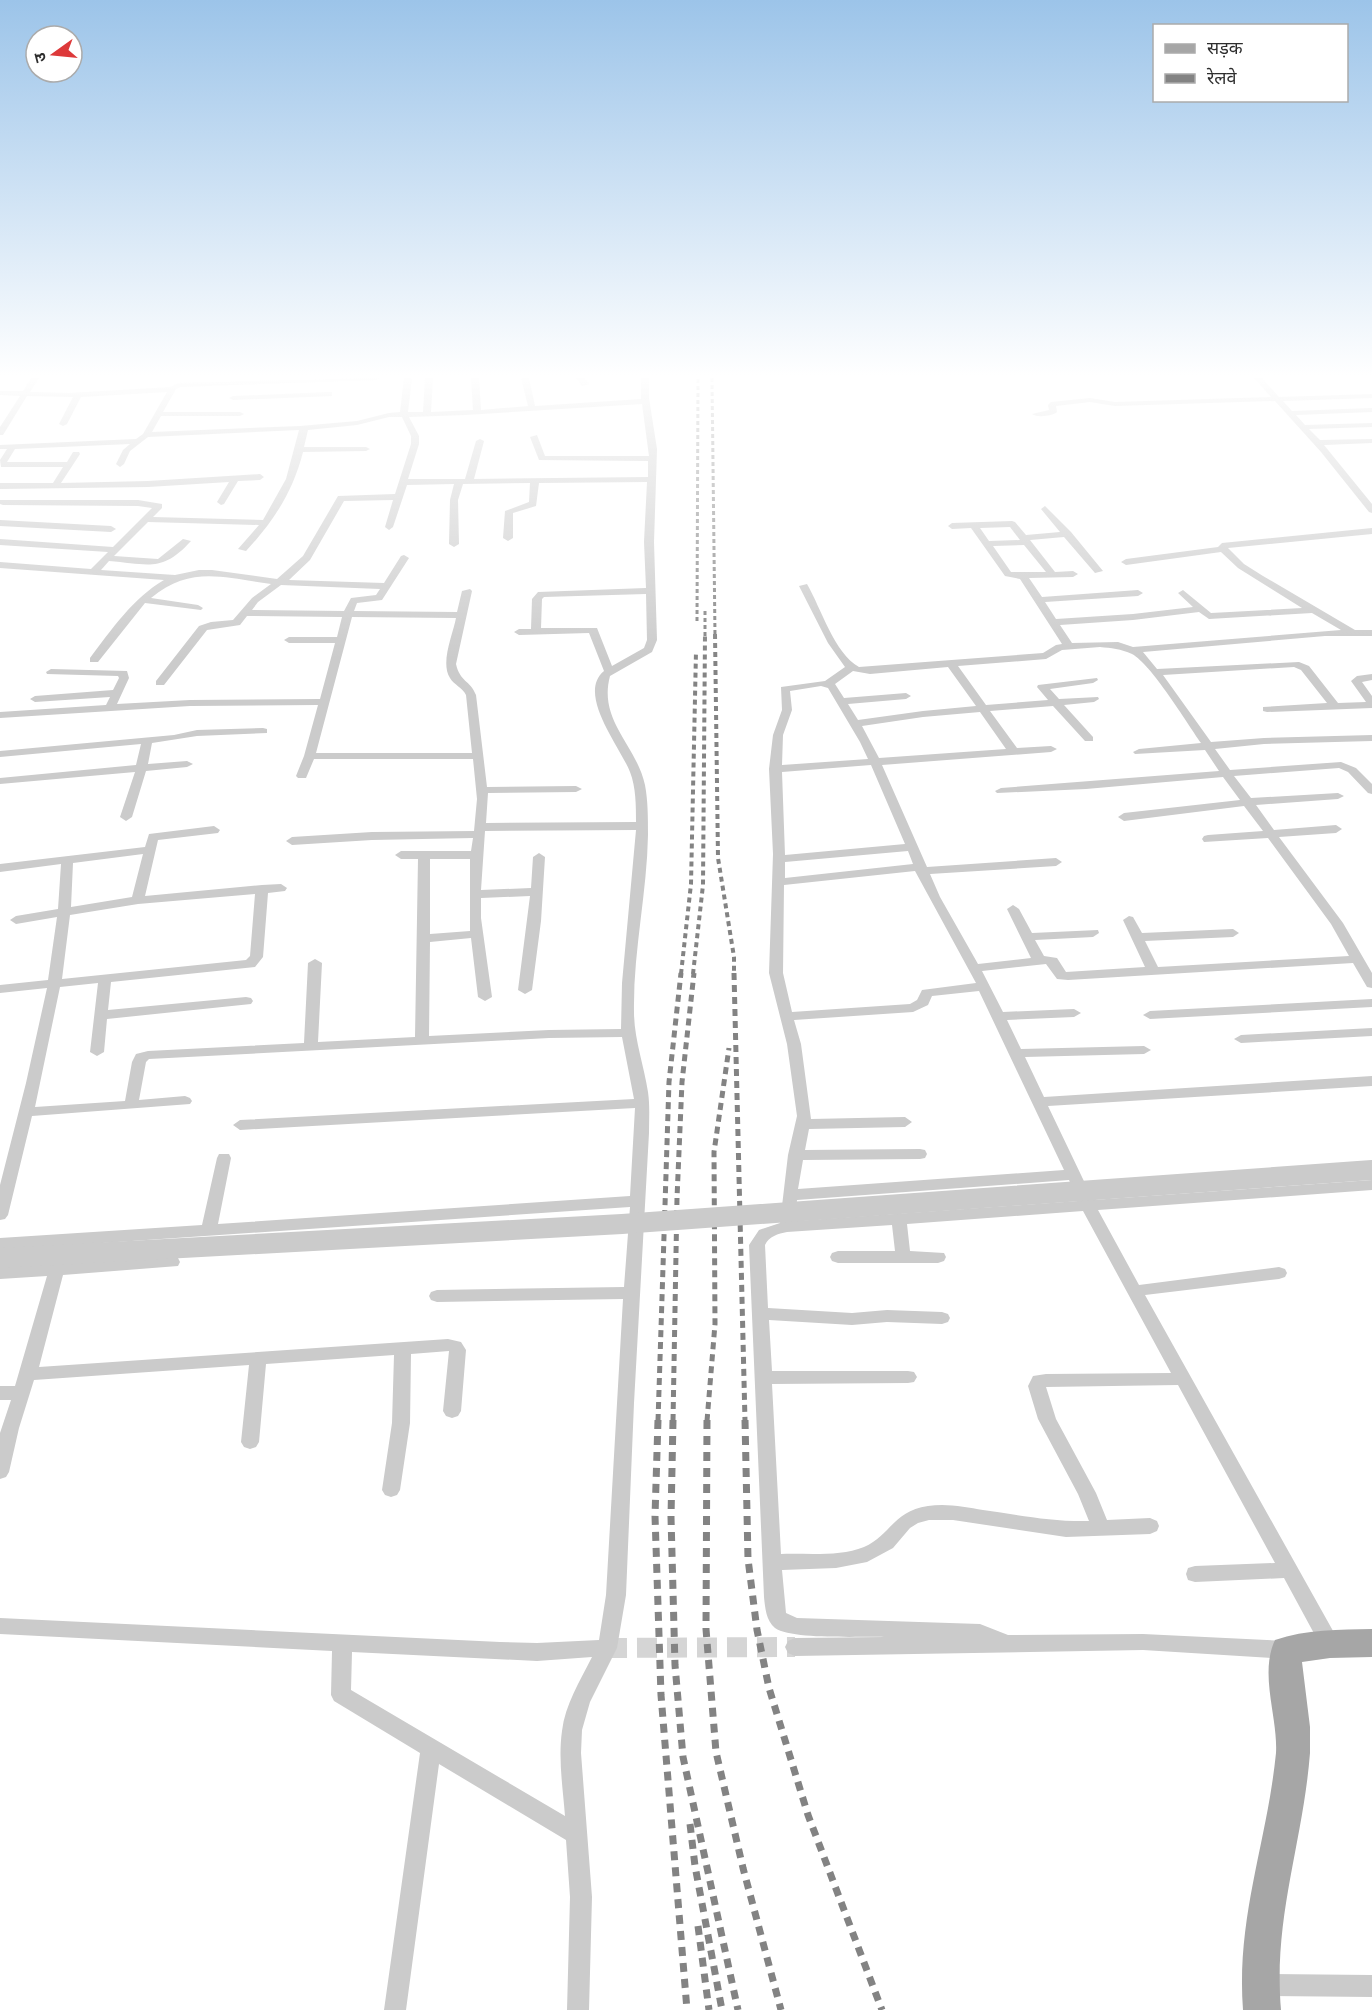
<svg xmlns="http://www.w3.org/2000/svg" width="1372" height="2010" viewBox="0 0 1372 2010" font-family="Roboto,'Noto Sans Devanagari',sans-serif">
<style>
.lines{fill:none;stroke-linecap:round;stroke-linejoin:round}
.minor-tunnel{stroke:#d5d5d5;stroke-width:20;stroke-dasharray:20 10;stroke-linecap:butt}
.minor{fill:#cbcbcb;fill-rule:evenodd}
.primary{fill:#a6a6a6;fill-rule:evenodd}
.rail-far3{stroke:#838383;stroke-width:3;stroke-dasharray:4 3;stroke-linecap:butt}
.rail-far2{stroke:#838383;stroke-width:4;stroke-dasharray:5 4;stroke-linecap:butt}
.rail-far1{stroke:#838383;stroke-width:5;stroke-dasharray:7 5;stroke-linecap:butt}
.rail{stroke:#838383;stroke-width:7;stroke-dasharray:9 7;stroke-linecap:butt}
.tertiary-bridge{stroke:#cbcbcb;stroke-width:20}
</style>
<rect width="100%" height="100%" fill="#fff"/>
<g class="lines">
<path class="minor-tunnel" d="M 607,1648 L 795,1647"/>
<g class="minor">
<path d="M 31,378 L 39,378 L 30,392 L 69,393 L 170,387 L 178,383 L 380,378 L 376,380 L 180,387 L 176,389 L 163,412 L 240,412 L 244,414 L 240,416 L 161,416 L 152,432 L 300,426 L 357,421 L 389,413 L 400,412 L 404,378 L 412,378 L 408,412 L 423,412 L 425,378 L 433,378 L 431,412 L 473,410 L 471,378 L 479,378 L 481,410 L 528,406 L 521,378 L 529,378 L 535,406 L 641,399 L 641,378 L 649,378 L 649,398 L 657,449 L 654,542 L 657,640 L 652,652 L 610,676 C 598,721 636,744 645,785 C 648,801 648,818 648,835 C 647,894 633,952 634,1012 C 634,1039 644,1065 648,1092 C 650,1106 649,1119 649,1133 L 634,1403 L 626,1595 L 617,1648 L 590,1702 L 582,1730 L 581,1753 L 592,1897 L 589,2010 L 567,2010 L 570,1897 L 566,1840 L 439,1764 L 406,2010 L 384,2010 L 420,1753 L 334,1701 L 331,1695 L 332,1651 L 0,1634 L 0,1618 L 500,1642 L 537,1643 L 599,1640 L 606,1595 L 623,1299 L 437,1302 L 431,1300 L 429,1296 L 431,1292 L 437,1290 L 624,1287 L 630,1207 L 0,1250 L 0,1238 L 202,1225 L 217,1158 L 219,1154 L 229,1154 L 231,1158 L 218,1224 L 630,1196 L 635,1108 L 240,1130 L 233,1125 L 240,1120 L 634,1099 L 622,1037 L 549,1038 L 149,1059 L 146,1062 L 139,1100 L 185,1096 L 190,1098 L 192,1101 L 190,1104 L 32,1116 L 8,1215 L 5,1219 L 0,1220 L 0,1185 L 26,1083 L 47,988 L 0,993 L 0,985 L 48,980 L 57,917 L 16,924 L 10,920 L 16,916 L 58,909 L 61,864 L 0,872 L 0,864 L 145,847 L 149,834 L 214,826 L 220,830 L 218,833 L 158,840 L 145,896 L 262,885 L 281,884 L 287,888 L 285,891 L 268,893 L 263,957 L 255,967 L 111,982 L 108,1010 L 246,997 L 251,998 L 253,1001 L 251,1004 L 107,1019 L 104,1052 L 97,1056 L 90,1052 L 98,983 L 60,987 L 35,1107 L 125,1101 L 132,1062 L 136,1054 L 148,1051 L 304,1043 L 308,963 L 315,959 L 322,963 L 318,1042 L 415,1037 L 418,859 L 401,859 L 395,855 L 401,851 L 471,851 L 473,838 L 372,840 L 292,845 L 286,841 L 292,837 L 372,832 L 474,831 L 477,799 L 473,759 L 314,759 L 306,778 L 298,778 L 296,776 L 304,756 L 318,705 L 190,706 L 0,718 L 0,712 L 106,705 L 110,697 L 35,702 L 30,699 L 35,696 L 113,690 L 119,678 L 118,676 L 47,674 L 46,672 L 51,669 L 127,671 L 129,678 L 117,704 L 190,700 L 320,699 L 335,643 L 289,643 L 284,640 L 289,637 L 337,637 L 342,617 L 247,616 L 240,625 L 207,630 L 164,685 L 156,685 L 156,681 L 199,626 L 211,622 L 233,620 L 252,598 L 271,584 C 224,578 191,565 151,598 L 198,605 L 203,608 L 201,610 L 145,603 L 98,662 L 90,662 L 90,658 C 112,629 133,598 164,580 L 0,568 L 0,562 L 91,569 L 108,552 L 0,545 L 0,539 L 113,547 L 152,508 L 138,506 L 3,505 L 0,504 L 0,500 L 138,500 L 162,504 L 162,508 L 153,517 L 263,520 L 286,479 L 299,430 L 148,437 L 130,451 L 124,464 L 120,467 L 116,464 L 123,450 L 130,444 L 15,449 L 7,462 L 67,462 L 73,452 L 79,452 L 80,454 L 61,483 L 148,481 L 260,474 L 264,477 L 260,480 L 238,481 L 224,504 L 221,505 L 217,502 L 229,482 L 148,487 L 0,489 L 0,483 L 53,483 L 63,467 L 1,467 L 0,460 L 7,449 L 0,449 L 0,445 L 136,439 L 143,434 L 167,392 L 81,397 L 67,424 L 63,426 L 59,424 L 73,397 L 27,396 L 3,435 L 0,435 L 0,427 L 20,396 L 0,395 L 0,391 L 23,391 ZM 642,404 L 649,456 L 545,456 L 537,435 L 530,437 L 539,460 L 648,461 L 648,477 L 474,479 L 484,441 L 480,439 L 476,441 L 465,479 L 408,479 L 419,444 L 419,436 L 409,417 L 465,415 ZM 389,417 L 402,417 L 411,436 L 411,444 L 395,494 L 338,496 L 303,556 L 277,579 L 212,570 L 199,570 L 175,575 L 101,570 L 109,561 C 148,564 162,573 191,541 L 183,539 L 158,559 L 114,556 L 148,522 L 259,525 L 238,549 L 246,551 C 273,522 293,492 303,452 L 366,451 L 370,449 L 366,447 L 304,447 L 308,430 L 357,425 ZM 647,482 L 644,542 L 646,588 L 538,592 L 532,599 L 531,629 L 519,629 L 514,632 L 519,635 L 589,633 L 604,671 C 576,694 621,748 630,772 C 636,787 636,806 636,822 L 486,823 L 488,793 L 576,792 L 582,789 L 576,786 L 487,787 L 476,695 C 470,680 460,682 456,664 L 472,591 L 470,589 L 462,591 L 457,612 L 354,611 L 357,603 L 382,600 L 409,558 L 404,555 L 401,556 L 384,583 L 289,580 L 310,560 L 344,501 L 393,500 L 385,527 L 389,530 L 393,527 L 407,485 L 454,484 L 450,500 L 449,544 L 454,547 L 459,544 L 458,500 L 463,484 L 530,483 L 529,502 L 505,511 L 503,538 L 508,541 L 513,538 L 513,513 L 536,506 L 539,483 ZM 281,585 L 380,589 L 376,595 L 351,598 L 344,611 L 252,610 L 258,602 ZM 646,594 L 647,640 L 644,648 L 612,666 L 597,628 L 541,628 L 542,599 L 544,597 ZM 352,617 L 456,618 C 453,634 440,663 450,678 C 454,685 462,687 466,695 L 472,753 L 316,753 ZM 636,830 L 622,983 L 621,1029 L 549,1030 L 429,1036 L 430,942 L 471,938 L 478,997 L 485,1001 L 492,997 L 481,918 L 481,898 L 530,896 L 518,990 L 525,994 L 532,990 L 541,921 L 545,857 L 539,853 L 533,857 L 531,888 L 481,890 L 485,831 ZM 143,854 L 132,897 L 71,907 L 73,863 ZM 430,859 L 470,859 L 470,931 L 430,934 ZM 255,894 L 250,956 L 246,960 L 62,979 L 70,915 L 138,904 ZM 352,1652 L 537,1661 L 592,1657 C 580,1681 565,1705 562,1731 C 558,1759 563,1789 565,1816 L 351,1690 Z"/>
<path d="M 576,378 L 584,378 L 589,384 L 582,386 Z"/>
<path d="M 1254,378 L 1262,378 L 1279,397 L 1372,394 L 1372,398 L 1283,401 L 1292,411 L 1372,408 L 1372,412 L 1296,415 L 1305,425 L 1372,423 L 1372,427 L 1309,429 L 1320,440 L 1372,439 L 1372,443 L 1324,445 L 1372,504 L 1372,513 L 1369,512 L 1321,452 L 1275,401 L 1115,406 L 1090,402 L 1056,406 L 1057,412 C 1052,416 1038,418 1032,414 L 1049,410 L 1048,405 L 1051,402 L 1090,398 L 1115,402 L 1271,397 Z"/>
<path d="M 329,392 L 332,392 L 332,396 L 233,400 L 229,398 L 233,396 Z"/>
<path d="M 1045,506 L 1071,532 L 1103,571 L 1095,573 L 1064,537 L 1030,540 L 1055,572 L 1073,571 L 1078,574 L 1073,577 L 1029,578 L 1042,597 L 1138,590 L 1143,593 L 1138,596 L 1045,602 L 1056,619 L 1133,614 L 1193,607 L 1178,593 L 1183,590 L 1211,613 L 1302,608 L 1238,568 L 1221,552 L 1126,565 L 1121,562 L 1126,559 L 1218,547 L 1222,543 L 1372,528 L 1372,534 L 1228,548 L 1244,564 L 1263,576 L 1355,630 L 1372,630 L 1372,636 L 1325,636 L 1143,652 L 1157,669 L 1299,662 L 1309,666 L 1338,703 L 1366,702 L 1351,681 L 1357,676 L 1372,674 L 1372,680 L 1362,682 L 1372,696 L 1372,708 L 1267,712 L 1263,711 L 1263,707 L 1327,703 L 1301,670 L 1294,667 L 1163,675 L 1211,742 L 1264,738 L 1372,735 L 1372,741 L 1264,744 L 1215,749 L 1230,770 L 1341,762 L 1356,768 L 1372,784 L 1372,794 L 1368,793 L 1348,772 L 1339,768 L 1234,776 L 1251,798 L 1338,793 L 1344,796 L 1338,799 L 1256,805 L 1274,830 L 1336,825 L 1342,829 L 1336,833 L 1279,837 L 1343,923 L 1372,973 L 1372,988 L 1367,987 L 1353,963 L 1068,980 L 1057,979 L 1046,964 L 982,971 L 1003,1012 L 1074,1009 L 1081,1013 L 1074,1017 L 1007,1020 L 1021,1049 L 1144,1046 L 1151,1050 L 1144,1054 L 1025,1057 L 1044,1097 L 1372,1076 L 1372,1086 L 1048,1106 L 1093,1200 L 1372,1180 L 1372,1190 L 1098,1210 L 1139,1285 L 1279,1267 L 1285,1269 L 1287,1273 L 1285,1277 L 1279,1279 L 1145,1295 L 1337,1638 L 1340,1644 L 1337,1650 L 1330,1652 L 1323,1650 L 1284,1578 L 1195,1582 L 1188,1580 L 1186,1574 L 1188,1568 L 1195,1566 L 1275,1563 L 1178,1385 L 1046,1387 L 1056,1419 L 1096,1493 L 1107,1520 L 1150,1518 L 1157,1521 L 1159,1526 L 1157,1531 L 1150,1534 L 1066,1537 L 953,1520 L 929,1520 L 918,1523 L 910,1528 L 893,1548 L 867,1562 L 836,1568 L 782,1570 L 786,1613 L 797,1618 L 980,1624 L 1008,1635 L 1143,1634 L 1287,1641 L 1294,1644 L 1297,1650 L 1294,1656 L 1287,1659 L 1143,1650 L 795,1656 L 788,1653 L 785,1647 L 788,1641 L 795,1638 L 884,1637 C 861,1636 792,1640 775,1628 C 766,1621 765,1607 764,1597 L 749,1245 L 759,1230 L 780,1223 L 788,1155 L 797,1116 L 787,1044 L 769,973 L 773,854 L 769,769 L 773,735 L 782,710 L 781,687 L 825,681 L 845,667 L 828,643 L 799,586 L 807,584 C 821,608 834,653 859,667 L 1043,653 L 1056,645 L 1062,644 L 1020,579 L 1005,576 L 971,528 L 952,529 L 948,526 L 952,523 L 1012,521 L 1015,522 L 1026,535 L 1060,532 L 1041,509 ZM 1010,527 L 1020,540 L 989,541 L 980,528 ZM 1024,545 L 1046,572 L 1011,572 L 993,546 ZM 1199,612 L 1209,619 L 1312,613 L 1341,630 L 1133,647 L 1118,642 L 1072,643 L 1060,625 L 1133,620 ZM 1100,647 C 1111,648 1121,649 1132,654 C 1151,664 1187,723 1201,743 L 1139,749 L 1133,752 L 1135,754 L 1205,750 L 1219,771 L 1001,788 L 995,791 L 997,793 L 1086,789 L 1223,777 L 1240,800 L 1124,813 L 1118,817 L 1124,821 L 1244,806 L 1263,831 L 1208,835 L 1204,836 L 1202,839 L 1204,842 L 1268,838 L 1331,924 L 1349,956 L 1158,967 L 1145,941 L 1233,937 L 1239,933 L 1233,929 L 1142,933 L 1133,917 L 1129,916 L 1123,920 L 1145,967 L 1066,972 L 1057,958 L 1044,956 L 1035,940 L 1093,937 L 1099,933 L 1098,930 L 1032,933 L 1019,909 L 1013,905 L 1007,909 L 1031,958 L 978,964 L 940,897 L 930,874 L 1056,866 L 1062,862 L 1056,858 L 927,867 L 882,765 L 1051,752 L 1057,749 L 1051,746 L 1017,748 L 990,711 L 1053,706 L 1085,741 L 1093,741 L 1093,737 L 1064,705 L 1094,702 L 1099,699 L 1098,697 L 1059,699 L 1050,689 L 1093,683 L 1098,680 L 1097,678 L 1038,685 L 1037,687 L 1048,700 L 986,705 L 958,666 L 1046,659 L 1062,650 ZM 948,667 L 976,706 L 923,711 L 858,720 L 848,704 L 906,699 L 911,696 L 906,693 L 844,698 L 835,684 L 853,671 L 870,674 ZM 821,686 L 828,688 L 860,742 L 868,759 L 782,765 L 783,735 L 792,710 L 790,691 ZM 980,712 L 1006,749 L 879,758 L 862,726 L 923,717 ZM 871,765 L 905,844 L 785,855 L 782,772 ZM 908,851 L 913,864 L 785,878 L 785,862 ZM 915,871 L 976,983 L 922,990 L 917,1000 L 910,1004 L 792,1012 L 783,973 L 784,885 ZM 979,991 L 1064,1170 L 798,1189 L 803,1160 L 920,1159 L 925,1158 L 927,1154 L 925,1150 L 920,1149 L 805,1150 L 809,1129 L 905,1127 L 912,1122 L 905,1117 L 811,1119 L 801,1044 L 794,1020 L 913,1012 L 928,1005 L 932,996 ZM 1069,1180 L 1078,1201 L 795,1221 L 797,1200 ZM 1083,1211 L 1171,1373 L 1046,1374 L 1033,1376 L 1028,1386 L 1038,1419 L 1078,1494 L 1089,1521 C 1053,1522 1019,1515 983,1510 C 966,1507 946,1503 928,1506 C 893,1511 891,1535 864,1547 C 839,1557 807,1553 781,1554 L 772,1384 L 908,1383 L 914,1382 L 917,1377 L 914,1372 L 908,1371 L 772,1371 L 769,1320 L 852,1325 L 887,1322 L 942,1324 L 948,1322 L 950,1318 L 948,1314 L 942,1312 L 887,1310 L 852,1313 L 768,1308 L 765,1245 C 769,1236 778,1234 787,1232 L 892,1225 L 895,1251 L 838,1251 L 832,1253 L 830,1257 L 832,1261 L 838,1263 L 938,1263 L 944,1261 L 946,1257 L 944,1253 L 910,1251 L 907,1224 Z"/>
<path d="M 0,520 L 111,526 L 116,529 L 111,532 L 0,526 Z"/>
<path d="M 263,728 L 267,729 L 267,733 L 197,736 L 152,743 L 148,764 L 187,761 L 193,764 L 187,767 L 146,771 L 132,817 L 126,821 L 120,817 L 135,772 L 0,784 L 0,778 L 136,765 L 141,744 L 0,757 L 0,751 L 174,735 L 197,730 Z"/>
<path d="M 1372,999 L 1372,1007 L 1150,1019 L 1143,1015 L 1150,1011 Z"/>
<path d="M 1372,1028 L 1372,1036 L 1241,1043 L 1234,1039 L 1241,1035 Z"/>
<path d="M 172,1256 L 178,1258 L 180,1262 L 178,1266 L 63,1275 L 39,1367 L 448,1339 L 461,1342 L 466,1350 L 461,1411 L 458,1416 L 452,1418 L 446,1416 L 443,1411 L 449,1351 L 411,1354 L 410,1423 L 400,1490 L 397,1495 L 391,1497 L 385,1495 L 382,1490 L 392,1423 L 394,1355 L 266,1364 L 259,1442 L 256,1447 L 250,1449 L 244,1447 L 241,1442 L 249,1365 L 34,1380 L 19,1428 L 9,1472 L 6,1477 L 0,1479 L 0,1433 L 11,1400 L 0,1400 L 0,1386 L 15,1386 L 47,1276 L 0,1279 L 0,1267 Z"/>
<path d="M 1263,1974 L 1372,1975 L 1372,1997 L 1263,1996 L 1255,1993 L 1252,1985 L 1255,1977 Z"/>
</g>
<path class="primary" d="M 1372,1629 L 1372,1657 L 1330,1658 L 1302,1662 L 1310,1727 L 1310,1753 C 1303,1843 1273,1917 1281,2010 L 1243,2010 C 1236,1917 1267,1843 1276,1753 C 1278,1717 1259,1674 1275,1640 C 1306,1629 1340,1630 1372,1629 Z"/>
<g class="rail-far3">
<path d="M 712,378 L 715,636"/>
<path d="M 697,621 L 698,378"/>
<path d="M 705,636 L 705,609"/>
</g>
<g class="rail-far2">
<path d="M 715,634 L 718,858 L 734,957 L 734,974"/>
<path d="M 681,974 L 691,884 L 696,651"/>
<path d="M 693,974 L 703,885 L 705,634"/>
</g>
<g class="rail-far1">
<path d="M 734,973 L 745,1421"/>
<path d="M 658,1421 L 669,1082 L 681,973"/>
<path d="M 673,1421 L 677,1198 L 682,1082 L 694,973"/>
<path d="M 707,1421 L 715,1324 L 714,1152 L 729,1048"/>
</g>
<g class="rail">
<path d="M 658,1420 L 655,1516 L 661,1695 L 687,2010"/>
<path d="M 673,1420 L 671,1517 L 675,1665 L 683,1757 L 738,2010"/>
<path d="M 707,1420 L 706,1629 L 716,1752 L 743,1868 L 781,2010"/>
<path d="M 745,1420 L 748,1559 L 757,1630 L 769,1688 L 808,1815 L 882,2010"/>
<path d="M 690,1824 L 695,1866 L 722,2010"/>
<path d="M 698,1926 L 709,2010"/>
</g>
<path class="tertiary-bridge" d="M 0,1258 L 622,1224 L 1372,1170"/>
</g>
<linearGradient id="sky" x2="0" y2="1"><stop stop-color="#9cc4e9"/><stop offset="0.57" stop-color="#fff"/><stop offset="1" stop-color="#fff" stop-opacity="0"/></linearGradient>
<rect width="1372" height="659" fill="url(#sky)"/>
<rect x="1153" y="24" width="195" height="78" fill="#ffffff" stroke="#ababab" stroke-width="1.5"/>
<rect x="1165" y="44" width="30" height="9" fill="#a6a6a6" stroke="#ababab" stroke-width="1.5"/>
<text x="1207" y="54" font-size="18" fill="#2e2e2e">सड़क</text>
<rect x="1165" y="74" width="30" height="9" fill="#838383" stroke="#ababab" stroke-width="1.5"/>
<text x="1207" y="84" font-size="18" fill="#2e2e2e">रेलवे</text>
<g transform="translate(54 54) rotate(255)"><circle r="28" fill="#ffffff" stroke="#ababab" stroke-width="1.5"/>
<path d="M0-4.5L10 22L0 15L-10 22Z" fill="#dd393a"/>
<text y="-9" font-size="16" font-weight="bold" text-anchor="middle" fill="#2e2e2e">उ</text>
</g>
</svg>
